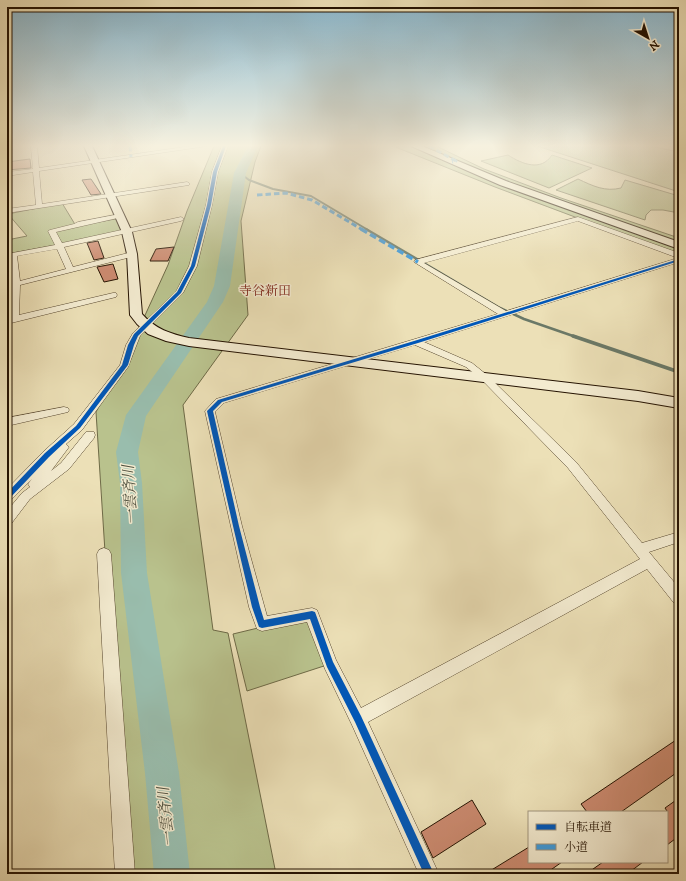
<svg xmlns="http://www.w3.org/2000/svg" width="686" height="881" viewBox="0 0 686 881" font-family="'IM FELL DW Pica','Noto Serif JP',serif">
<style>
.green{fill:#b9c28d;stroke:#6e6a47}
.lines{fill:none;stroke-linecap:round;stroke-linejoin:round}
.stream-far2{stroke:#6a7968;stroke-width:2}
.stream-far1{stroke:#6a7968;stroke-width:2.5}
.stream{stroke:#6a7968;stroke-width:3.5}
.river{fill:#99bdad;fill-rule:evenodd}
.building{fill:#cd8b71;stroke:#241201}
.street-casing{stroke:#56462e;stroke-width:1}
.secondary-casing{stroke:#241201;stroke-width:2}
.street{fill:#f3ebd0;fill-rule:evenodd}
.secondary{fill:#f3ebd0;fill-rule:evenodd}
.quiet-far1{stroke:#3c9add;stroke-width:3;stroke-dasharray:5.5 3;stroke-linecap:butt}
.quiet{stroke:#3c9add;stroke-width:3.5;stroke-dasharray:7 3.5;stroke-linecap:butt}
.cycleway-casing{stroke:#f3ebd0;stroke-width:2}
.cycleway{fill:#0057b8;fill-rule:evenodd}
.labels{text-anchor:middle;stroke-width:3;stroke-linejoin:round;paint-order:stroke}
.far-quarter-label{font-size:13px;fill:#7a1f14;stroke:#f3ebd0}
.water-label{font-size:15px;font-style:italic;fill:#4d4e3d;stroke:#f3ebd0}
</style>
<rect width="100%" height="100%" fill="#ece0b7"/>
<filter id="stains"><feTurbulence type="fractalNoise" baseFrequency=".005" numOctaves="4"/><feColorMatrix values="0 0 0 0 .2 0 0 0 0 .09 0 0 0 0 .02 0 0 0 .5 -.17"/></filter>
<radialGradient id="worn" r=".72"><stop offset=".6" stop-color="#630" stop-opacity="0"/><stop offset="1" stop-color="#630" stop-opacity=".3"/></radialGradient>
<g class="green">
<path d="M 214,146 L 261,146 L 255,162 L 241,221 L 248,315 L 183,405 L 213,630 L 228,633 L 276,874 L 122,874 L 117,738 L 96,412 L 136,335 L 168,265 L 187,211 Z"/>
<path d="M 393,146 L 436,146 L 484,169 L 561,198 L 679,238 L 679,256 L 495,187 Z"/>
<path d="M 537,146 L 650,146 L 679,152 L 679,192 Z"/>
<path d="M 508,155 C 522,164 541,172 552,155 L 592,168 L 549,188 L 481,161 Z"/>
<path d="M 578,179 C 593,186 605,192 621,188 L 625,180 L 679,196 L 679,213 L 663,210 L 651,210 L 646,215 L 645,220 L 556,190 Z"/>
<path d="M 62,203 L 76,226 L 121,218 L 127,232 L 7,254 L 7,240 L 27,236 L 8,214 Z"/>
<path d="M 312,615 L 330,664 L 247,691 L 233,634 Z"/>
</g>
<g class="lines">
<path class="stream-far2" d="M 240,173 L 249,180 L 273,189 L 311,196 L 368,230"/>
<path class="stream-far1" d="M 366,229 L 500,308 L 524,319 L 576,337"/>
<path class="stream" d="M 573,336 L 679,372"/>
<path class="river" d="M 248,146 L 258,146 L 246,173 L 230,286 L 223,302 L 146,416 L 138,452 L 142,483 L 147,573 L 179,773 L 190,874 L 154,874 L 145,773 L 121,573 L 120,483 L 116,452 L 126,415 L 207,302 L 214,286 L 234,173 Z"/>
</g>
<g class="building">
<path d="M 30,159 L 31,168 L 7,170 L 7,162 Z"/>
<path d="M 91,179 L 101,194 L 91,195 L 82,180 Z"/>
<path d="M 98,241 L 104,258 L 94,260 L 87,243 Z"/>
<path d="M 174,247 L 168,261 L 150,261 L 156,249 Z"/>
<path d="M 113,264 L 118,279 L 104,282 L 97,267 Z"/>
<path d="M 679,738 L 679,771 L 621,812 L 587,812 L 581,804 Z"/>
<path d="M 679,798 L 679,836 L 667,845 L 667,811 L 665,808 Z"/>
<path d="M 472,800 L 486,824 L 433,858 L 421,832 Z"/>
<path d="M 529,847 L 529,862 L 562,862 L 545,874 L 485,874 Z"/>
<path d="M 603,862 L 643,862 L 627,874 L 586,874 Z"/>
</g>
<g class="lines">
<defs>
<g id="street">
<path d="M 31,146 L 37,146 L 39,168 L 191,146 L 207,146 L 39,171 L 42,204 L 187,182 L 189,183 L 189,185 L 7,213 L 7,209 L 36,205 L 33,172 L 7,176 L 7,172 L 33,169 Z"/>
<path d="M 222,146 L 228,146 L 218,172 L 212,205 L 197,266 L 183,293 L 140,336 L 128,367 L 82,430 L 66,444 L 69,447 L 51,471 L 61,463 L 86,432 L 94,432 L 95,435 L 94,438 L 69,469 L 30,499 L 11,524 L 7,525 L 7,511 L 22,493 L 30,487 L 28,484 L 32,479 L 11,500 L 7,502 L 7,489 L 43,452 L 74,424 L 120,365 L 126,345 L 133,333 L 176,292 L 189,266 L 206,205 L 212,172 Z"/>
<path d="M 120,214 L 123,216 L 122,217 L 56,232 L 62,243 L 181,217 L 184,219 L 181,221 L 64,247 L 73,267 L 132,252 L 136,254 L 135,256 L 20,285 L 19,315 L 113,293 L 116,293 L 117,295 L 116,297 L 7,324 L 7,318 L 11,317 L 12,284 L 10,258 L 7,258 L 7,254 L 55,245 L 48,231 L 50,230 L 74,224 L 78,222 ZM 57,249 L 66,269 L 20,281 L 17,256 Z"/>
<path d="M 578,217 L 679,253 L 679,262 L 424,342 L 472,363 L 487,375 L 576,462 L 642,543 L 679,532 L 679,542 L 649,552 L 679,588 L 679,605 L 674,603 L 647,569 L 368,722 L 439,874 L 419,874 L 352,725 L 325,669 L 307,622 L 262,631 L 257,629 L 249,607 L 205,411 L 216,399 L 498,314 L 414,262 L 415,260 ZM 578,221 L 678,258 L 506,311 L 424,263 ZM 415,345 L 466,367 L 481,379 L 568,468 L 640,559 L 361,708 L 336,660 L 317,610 L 312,608 L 267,616 L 242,526 L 215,412 L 224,403 Z"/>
<path d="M 64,407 L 68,408 L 69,410 L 68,412 L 7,426 L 7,418 Z"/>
<path d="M 104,548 L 109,550 L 111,554 L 135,874 L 115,874 L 97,554 L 99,550 Z"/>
</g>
<g id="secondary">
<path d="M 84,146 L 92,146 L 132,232 L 137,254 L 142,314 C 155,329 171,334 189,338 L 638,391 L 679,398 L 679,408 L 638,401 L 189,346 L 166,341 L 148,334 L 137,324 L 130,315 L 127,254 L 122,232 Z"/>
<path d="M 411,146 L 422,146 L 506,181 L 679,242 L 679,249 L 500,185 Z"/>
</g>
</defs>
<use href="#street" class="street-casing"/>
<use href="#secondary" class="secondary-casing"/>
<use href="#street" class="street"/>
<use href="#secondary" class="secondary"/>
<g class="quiet-far1">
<path d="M 130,146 L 131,157"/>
<path d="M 429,146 L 456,161 L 452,162"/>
<path d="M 257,195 L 286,193 L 312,200 L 363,230"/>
</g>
<path class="quiet" d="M 361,229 L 418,262"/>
<defs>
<g id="cycleway">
<path d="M 223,146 L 226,146 L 217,172 L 211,205 L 195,266 L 181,293 L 138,336 L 134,345 L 128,365 L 80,428 L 49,457 L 9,499 L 7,500 L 7,493 L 45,453 L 76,426 L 122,365 L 128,345 L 134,334 L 177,292 L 191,266 L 207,205 L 213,172 Z"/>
<path d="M 679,259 L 679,261 L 418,343 L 222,402 L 213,411 L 239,526 L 260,607 L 264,620 L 312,611 L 315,612 L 333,662 L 361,716 L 434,874 L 424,874 L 355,722 L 327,667 L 310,619 L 262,628 L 259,627 L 252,607 L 233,526 L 207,411 L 218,400 L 414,341 Z"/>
</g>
</defs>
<use href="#cycleway" class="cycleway-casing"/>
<use href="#cycleway" class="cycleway"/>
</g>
<linearGradient id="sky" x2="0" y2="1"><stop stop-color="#88b8d0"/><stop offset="0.54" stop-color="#f6f1df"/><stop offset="1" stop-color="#f6f1df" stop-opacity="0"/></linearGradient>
<rect width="686" height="270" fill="url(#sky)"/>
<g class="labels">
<g class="far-quarter-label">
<text x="265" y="295">寺谷新田</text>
</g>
<g class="water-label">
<text transform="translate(130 495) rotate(-94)" y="5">一雲斉川</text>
<text transform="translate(166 817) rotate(-96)" y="5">一雲斉川</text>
</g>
</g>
<rect width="686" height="881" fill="none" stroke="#ece0b7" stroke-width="24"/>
<rect x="8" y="8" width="670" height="865" fill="none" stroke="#241201" stroke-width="2"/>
<rect x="12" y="12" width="662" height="857" fill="none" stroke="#241201"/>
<rect x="528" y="811" width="140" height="52" fill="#f3ebd0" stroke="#a0947d"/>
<rect x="536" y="824" width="20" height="6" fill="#0057b8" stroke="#a0947d"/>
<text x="564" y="831" font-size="12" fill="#241201">自転車道</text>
<rect x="536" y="844" width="20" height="6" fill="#3c9add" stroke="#a0947d"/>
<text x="564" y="851" font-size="12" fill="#241201">小道</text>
<g transform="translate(648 38) rotate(141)" stroke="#f3ebd0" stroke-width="3" paint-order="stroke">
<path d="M0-3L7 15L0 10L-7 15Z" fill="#241201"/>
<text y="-6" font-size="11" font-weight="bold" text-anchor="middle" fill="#241201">N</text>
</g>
<rect width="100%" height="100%" filter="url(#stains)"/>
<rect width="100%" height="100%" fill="url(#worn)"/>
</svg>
